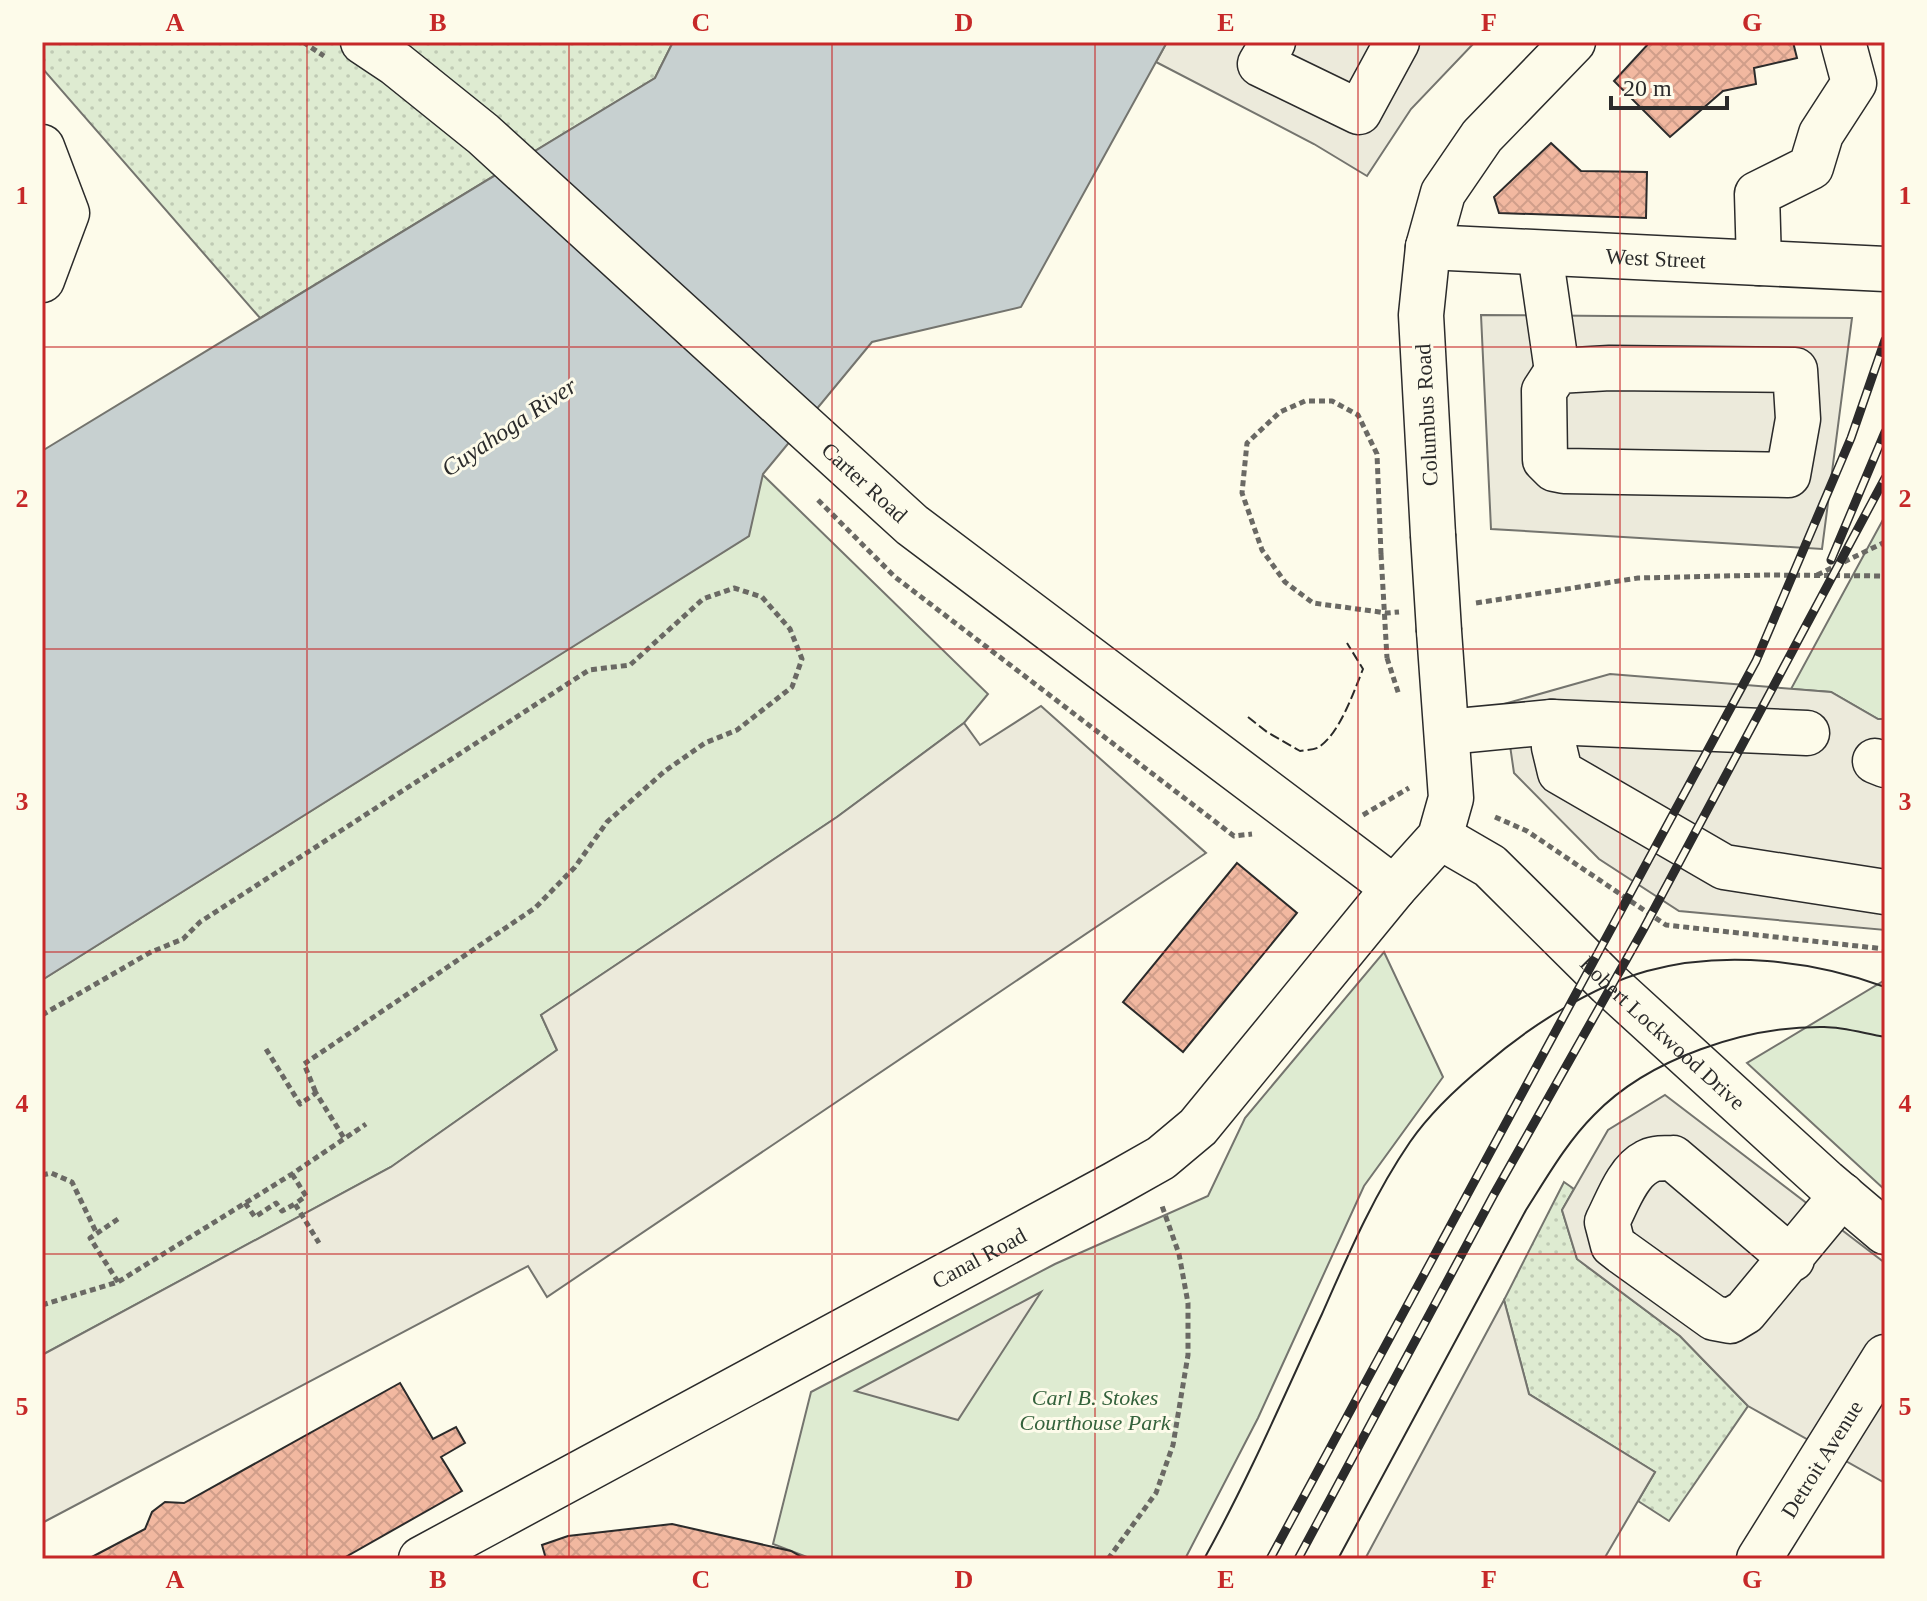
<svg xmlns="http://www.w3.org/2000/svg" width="1927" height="1601" viewBox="0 0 1927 1601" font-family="Georgia,serif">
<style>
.grass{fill:url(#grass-dots);stroke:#74746e;stroke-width:2}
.green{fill:#deebd1;stroke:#74746e;stroke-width:2}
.parking{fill:#eceadb;stroke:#74746e;stroke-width:2}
.water{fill:#c7d0d0;stroke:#74746e;stroke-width:2}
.building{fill:url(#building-cross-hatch);stroke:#2b2b2b;stroke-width:2}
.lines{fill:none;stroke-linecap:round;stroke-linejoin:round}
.minor-casing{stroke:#2b2b2b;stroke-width:47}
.major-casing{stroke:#2b2b2b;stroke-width:47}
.path{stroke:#6a6964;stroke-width:5;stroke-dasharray:6 4;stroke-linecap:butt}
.minor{stroke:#fdfbea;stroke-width:44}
.major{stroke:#fdfbea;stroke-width:44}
.tram{stroke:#2b2b2b;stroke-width:2}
.rail-casing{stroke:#2b2b2b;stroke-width:9}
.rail{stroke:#fdfbea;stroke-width:6;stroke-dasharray:18;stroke-linecap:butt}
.minor-bridge-casing{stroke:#2b2b2b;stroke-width:47;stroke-linecap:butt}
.path-bridge{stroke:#6a6964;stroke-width:5;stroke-dasharray:6 4;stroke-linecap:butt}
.minor-bridge{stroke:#fdfbea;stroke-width:44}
.fence{stroke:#2b2b2b;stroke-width:2;stroke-dasharray:10 4;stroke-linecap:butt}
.grid{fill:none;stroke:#c62828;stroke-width:2;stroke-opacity:0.55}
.labels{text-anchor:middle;stroke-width:6;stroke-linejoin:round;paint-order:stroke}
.street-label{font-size:22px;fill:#2b2b2b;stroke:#fdfbea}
.park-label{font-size:22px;font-style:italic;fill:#34623c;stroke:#fdfbea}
.water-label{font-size:24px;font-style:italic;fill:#2b2b2b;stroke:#fdfbea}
.neatline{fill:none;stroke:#c62828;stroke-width:3}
.grid-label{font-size:26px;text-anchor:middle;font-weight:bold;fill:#c62828}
</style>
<defs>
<pattern id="grass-dots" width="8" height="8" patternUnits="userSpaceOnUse" patternTransform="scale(2)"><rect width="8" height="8" fill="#deebd1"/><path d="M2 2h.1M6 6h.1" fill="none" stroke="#bfcab4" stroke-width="1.8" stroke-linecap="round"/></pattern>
<pattern id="building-cross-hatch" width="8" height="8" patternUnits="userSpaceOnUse" patternTransform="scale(2)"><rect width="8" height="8" fill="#f2b8a0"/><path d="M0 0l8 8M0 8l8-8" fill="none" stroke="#d09e8a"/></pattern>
</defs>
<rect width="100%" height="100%" fill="#fdfbea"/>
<g class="grass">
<path d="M 42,42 L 673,42 L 655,78 L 260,318 L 42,68 Z"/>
<path d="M 1564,1182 L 1574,1189 L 1562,1210 L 1577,1259 L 1680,1336 L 1748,1406 L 1669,1521 L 1638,1501 L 1655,1472 L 1529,1394 L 1504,1300 Z"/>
</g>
<g class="green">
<path d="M 762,474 L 988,694 L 964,723 L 837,817 L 541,1015 L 557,1050 L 391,1167 L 42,1355 L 42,980 L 748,536 Z"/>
<path d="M 1885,516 L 1885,719 L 1878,719 L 1831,692 L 1791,689 Z"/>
<path d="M 1384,952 L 1443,1077 L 1364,1186 L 1258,1418 L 1185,1559 L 812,1559 L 773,1544 L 811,1392 L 1055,1264 L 1208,1196 L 1245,1118 Z"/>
<path d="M 1885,980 L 1885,1190 L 1747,1063 Z"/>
</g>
<g class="parking">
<path d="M 1167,42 L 1475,42 L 1411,109 L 1367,176 L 1314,144 L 1156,62 Z"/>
<path d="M 1481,315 L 1852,318 L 1822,549 L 1491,529 Z"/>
<path d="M 1610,674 L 1831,692 L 1878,719 L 1885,719 L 1885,930 L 1679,911 L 1599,859 L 1514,773 L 1504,704 Z"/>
<path d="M 1041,706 L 1206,853 L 547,1297 L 528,1266 L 42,1523 L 42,1355 L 391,1167 L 557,1050 L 541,1015 L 837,817 L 964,723 L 980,745 Z"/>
<path d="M 1665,1095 L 1885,1263 L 1885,1483 L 1748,1406 L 1680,1336 L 1577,1259 L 1562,1210 L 1608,1130 Z"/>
<path d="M 1041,1292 L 958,1420 L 855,1391 Z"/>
<path d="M 1504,1300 L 1529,1394 L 1655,1472 L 1604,1559 L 1365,1559 Z"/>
</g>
<path class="water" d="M 673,42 L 1167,42 L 1021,307 L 872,342 L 763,474 L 749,536 L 42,980 L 42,451 L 655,78 Z"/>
<g class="building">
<path d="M 1650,42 L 1793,42 L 1797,58 L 1754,68 L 1756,84 L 1723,91 L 1670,137 L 1614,81 Z"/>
<path d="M 1551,143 L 1581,171 L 1647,172 L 1646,218 L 1499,213 L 1494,197 Z"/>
<path d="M 1237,863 L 1297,913 L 1183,1052 L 1123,1002 Z"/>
<path d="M 400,1383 L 433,1439 L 456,1427 L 465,1443 L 441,1457 L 462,1491 L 342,1559 L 88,1559 L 145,1529 L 152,1512 L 165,1502 L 184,1503 Z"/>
<path d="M 672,1524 L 791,1551 L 805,1559 L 546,1559 L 542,1545 L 568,1536 Z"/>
</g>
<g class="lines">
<defs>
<g id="minor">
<path id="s1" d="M 363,42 L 396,64 L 483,134 L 912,525 L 1394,888"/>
<path d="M 1273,42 L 1260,64 L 1359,112 L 1397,42"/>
<path d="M 42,147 L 67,213 L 42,280"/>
<path id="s2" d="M 1428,247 L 1885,269"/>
<path d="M 1540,253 L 1557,371"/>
<path d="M 1759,263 L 1757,194 L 1811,167 L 1821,134 L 1854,83 L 1843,42"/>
<path d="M 1610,368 L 1795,370 L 1798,419 L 1788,475 L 1564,471 L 1554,469 L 1545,460 L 1544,391 L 1557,371 Z"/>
<path d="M 1433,535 L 1421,315 L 1428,247 L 1443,193 L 1482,136 L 1573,42"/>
<path d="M 1552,722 L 1554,747 L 1560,772 L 1724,867 L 1885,892"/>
<path d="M 1447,732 L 1552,722 L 1807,733"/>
<path d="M 1875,761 L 1885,765"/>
<path id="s3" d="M 1440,837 L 1490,866 L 1609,984 L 1826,1182 L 1885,1232"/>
<path d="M 1792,1259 L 1673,1158 C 1664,1159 1655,1157 1647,1162 C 1627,1172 1617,1203 1607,1222 L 1613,1245 L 1622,1252 L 1714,1318 L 1730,1321 L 1745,1312 L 1842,1195"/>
<path id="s4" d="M 421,1559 L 1115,1184 L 1161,1158 L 1198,1127 L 1394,888 L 1440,837 L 1451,798 L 1439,631"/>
</g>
<g id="major">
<path id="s5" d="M 1759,1559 L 1885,1357"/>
</g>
</defs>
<use href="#minor" class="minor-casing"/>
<use href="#major" class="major-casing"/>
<g class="path">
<path d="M 303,42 L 324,56"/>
<path d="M 818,500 L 895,577 L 1234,836 L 1252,834"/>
<path d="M 1381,554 L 1377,454 L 1358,415 L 1332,401 L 1305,401 L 1280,412 L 1247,443 L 1242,493 L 1262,550 L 1285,582 L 1313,603 L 1387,613 L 1399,612"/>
<path d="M 1817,575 L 1885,542"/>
<path d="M 1476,603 L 1638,578 L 1767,575 L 1885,576"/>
<path d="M 1387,658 L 1399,695"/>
<path d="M 1363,815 L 1409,788"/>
<path d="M 1495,817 L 1527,831 L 1666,925 L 1885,949"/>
<path d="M 42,1015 L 151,952 L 183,939 L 200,922 L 589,670 L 630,665 L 703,599 L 734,588 L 762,597 L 790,629 L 802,659 L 792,687 L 737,730 L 705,743 L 665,771 L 607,822 L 575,867 L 535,908 L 304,1064 L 316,1093"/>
<path d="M 266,1049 L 300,1104 L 316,1093 L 344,1138"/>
<path d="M 292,1174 L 306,1196 L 295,1204 L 319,1243"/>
<path d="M 42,1175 L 51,1173 L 72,1182 L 97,1234"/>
<path d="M 245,1203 L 255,1217 L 276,1203 L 282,1211 L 295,1204"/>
<path d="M 118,1282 L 90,1238 L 118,1219"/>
<path d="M 42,1305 L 118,1282 L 292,1174 L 366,1124"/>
<path d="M 1108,1559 L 1156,1493 L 1173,1445 L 1188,1355 L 1188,1303 L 1179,1254 L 1161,1203"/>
</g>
<use href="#minor" class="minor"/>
<use href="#major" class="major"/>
<g class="tram">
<path d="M 1204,1559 C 1248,1480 1284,1396 1322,1314 C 1348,1255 1373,1196 1410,1142 C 1430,1113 1459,1086 1486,1064 C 1530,1026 1591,987 1647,971 C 1723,950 1812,960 1885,987"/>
<path d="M 1338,1559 L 1526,1210 C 1547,1177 1567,1142 1594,1115 C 1649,1058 1747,1026 1824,1027 C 1844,1027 1866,1034 1885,1037"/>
</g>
<defs>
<g id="rail">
<path d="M 1831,560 L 1885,432"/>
<path d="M 1270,1559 L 1756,661 L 1851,438 L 1885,340"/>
<path d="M 1298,1559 L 1493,1196 L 1643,930 L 1885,478"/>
</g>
</defs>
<use href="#rail" class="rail-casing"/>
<use href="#rail" class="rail"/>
<defs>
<path id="minor-bridge" d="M 1433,535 L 1439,631"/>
</defs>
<use href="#minor-bridge" class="minor-bridge-casing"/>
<path class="path-bridge" d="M 1381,554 L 1387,658"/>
<use href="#minor-bridge" class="minor-bridge"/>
<path class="fence" d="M 1248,717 L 1267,732 L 1300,751 C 1306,750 1314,750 1319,747 C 1340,733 1354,691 1363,669 L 1347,643"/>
</g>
<path class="grid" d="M 307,42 L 307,1559M 569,42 L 569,1559M 832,42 L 832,1559M 1095,42 L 1095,1559M 1358,42 L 1358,1559M 1620,42 L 1620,1559M 42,347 L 1885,347M 42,649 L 1885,649M 42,952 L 1885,952M 42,1254 L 1885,1254"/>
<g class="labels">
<g class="street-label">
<text dy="8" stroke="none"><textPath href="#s2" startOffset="228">West Street</textPath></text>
<text transform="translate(1426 415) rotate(-93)" y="8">Columbus Road</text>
<text dy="8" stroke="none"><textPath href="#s1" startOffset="668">Carter Road</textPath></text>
<text dy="8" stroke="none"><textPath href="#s3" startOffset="298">Robert Lockwood Drive</textPath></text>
<text dy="8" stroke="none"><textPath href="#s4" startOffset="634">Canal Road</textPath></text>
<text dy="8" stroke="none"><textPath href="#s5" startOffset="118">Detroit Avenue</textPath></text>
</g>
<g class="park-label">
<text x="1095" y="1405">Carl B. Stokes<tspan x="1095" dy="25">Courthouse Park</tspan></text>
</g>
<g class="water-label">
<text transform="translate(509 427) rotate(-34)" y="8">Cuyahoga River</text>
</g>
</g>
<rect width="1927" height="1601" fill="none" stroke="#fdfbea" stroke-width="88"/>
<path d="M1611 96v12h116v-12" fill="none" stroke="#2b2b2b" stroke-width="4"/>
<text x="1623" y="96" font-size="24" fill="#2b2b2b" stroke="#fdfbea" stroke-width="6" paint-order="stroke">20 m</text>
<rect x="44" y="44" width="1839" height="1513" class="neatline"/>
<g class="grid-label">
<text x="175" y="31">A</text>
<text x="438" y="31">B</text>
<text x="701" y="31">C</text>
<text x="964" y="31">D</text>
<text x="1226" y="31">E</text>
<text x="1489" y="31">F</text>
<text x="1752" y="31">G</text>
<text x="22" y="204">1</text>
<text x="1905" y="204">1</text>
<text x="22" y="507">2</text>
<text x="1905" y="507">2</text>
<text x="22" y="810">3</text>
<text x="1905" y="810">3</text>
<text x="22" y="1112">4</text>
<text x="1905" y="1112">4</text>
<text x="22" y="1415">5</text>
<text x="1905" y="1415">5</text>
<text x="175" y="1588">A</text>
<text x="438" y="1588">B</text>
<text x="701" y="1588">C</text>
<text x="964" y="1588">D</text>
<text x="1226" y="1588">E</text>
<text x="1489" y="1588">F</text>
<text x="1752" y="1588">G</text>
</g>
</svg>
